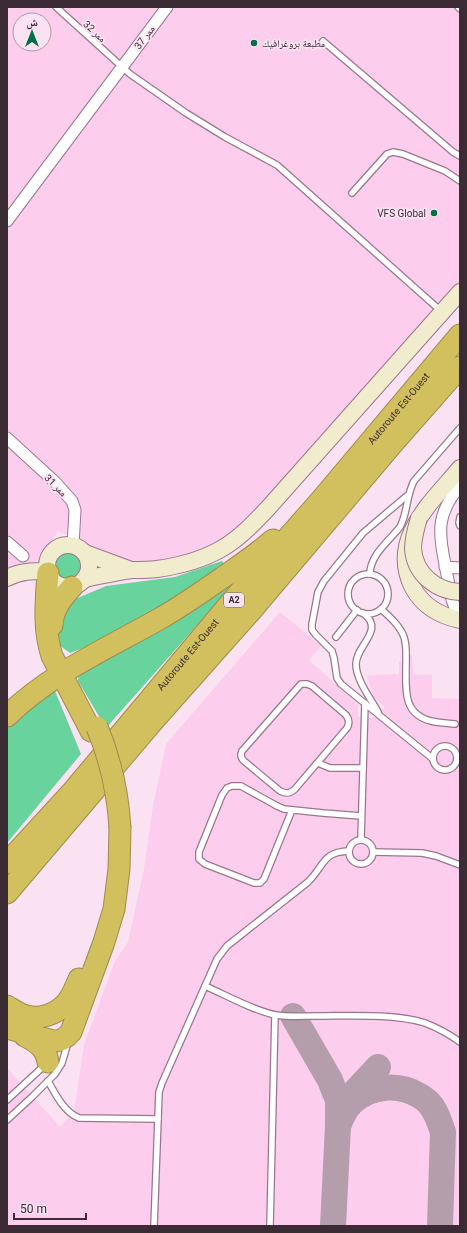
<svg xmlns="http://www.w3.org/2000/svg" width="467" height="1233" viewBox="0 0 467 1233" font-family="Roboto,'Noto Naskh Arabic',sans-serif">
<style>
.built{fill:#fccdec;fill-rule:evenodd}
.green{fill:#68d39c}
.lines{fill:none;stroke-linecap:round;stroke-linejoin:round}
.taxiway{stroke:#b49eac;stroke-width:26}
.lane-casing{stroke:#9a768d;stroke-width:8}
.street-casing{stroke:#9a768d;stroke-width:13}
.secondary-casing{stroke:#9a768d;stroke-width:18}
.highway-casing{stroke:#9d8c50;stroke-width:23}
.lane{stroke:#fff;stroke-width:5.5}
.street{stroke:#fff;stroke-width:11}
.secondary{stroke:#f2eccf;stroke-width:16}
.highway{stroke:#d2c05e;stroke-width:21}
.secondary-bridge-casing{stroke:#9a768d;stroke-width:18;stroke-linecap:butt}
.highway-bridge-casing{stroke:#9d8c50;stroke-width:23;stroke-linecap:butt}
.secondary-bridge{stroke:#f2eccf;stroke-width:16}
.highway-bridge{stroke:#d2c05e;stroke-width:21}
.poi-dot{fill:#046f46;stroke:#fbe2f2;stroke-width:1.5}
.labels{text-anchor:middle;stroke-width:3.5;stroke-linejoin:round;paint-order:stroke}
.shield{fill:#fbe2f2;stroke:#74626e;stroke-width:1}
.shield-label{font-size:9px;font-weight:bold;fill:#3a2b35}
.street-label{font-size:10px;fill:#3a2b35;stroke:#fbe2f2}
.poi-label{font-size:10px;fill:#3a2b35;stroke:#fbe2f2;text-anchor:start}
</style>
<rect width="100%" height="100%" fill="#fbe2f2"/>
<g class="built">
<path d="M 7,7 L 460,7 L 460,292 L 261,512 L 221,545 L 154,565 L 123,561 L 58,531 L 43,557 L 27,566 L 7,567 ZM 20,20 L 44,20 L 44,44 L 20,44 Z"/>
<path d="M 280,612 L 321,646 L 309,660 L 358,704 L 358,717 L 370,718 L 376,717 L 385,707 L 373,697 L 367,675 L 399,674 L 399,662 L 402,662 L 402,655 L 412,655 L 413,674 L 432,675 L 432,698 L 460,699 L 460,1226 L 7,1226 L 7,1068 L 60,1127 L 74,1111 L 84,1045 L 115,961 L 128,942 L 144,869 L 153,806 L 166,744 Z"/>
</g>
<g class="green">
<circle cx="68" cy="566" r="14"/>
<path d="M 222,561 L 226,566 L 159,609 L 106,639 L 70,653 L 59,645 L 56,630 L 73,600 L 106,586 L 175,577 Z"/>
<path d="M 238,579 L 106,728 L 78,681 L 79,669 Z"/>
<path d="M 55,691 L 81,754 L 7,843 L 7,727 L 34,704 Z"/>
</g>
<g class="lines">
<g class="taxiway">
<path d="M 293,1016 L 330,1080 L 335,1093 L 338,1099 L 338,1126 L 344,1107 L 351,1096 L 378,1067"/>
<path d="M 333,1226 L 338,1126 C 341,1118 346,1108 352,1102 C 371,1085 399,1083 420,1096 C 423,1098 426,1100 428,1102 C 436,1110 439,1121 443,1132 L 440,1226"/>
</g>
<defs>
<g id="lane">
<path d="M 56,7 L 130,74 L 186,113 L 225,137 L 277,165 L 442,312"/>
<path d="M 458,7 L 460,9"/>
<path d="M 323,41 L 453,152 L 460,156"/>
<path d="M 352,193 L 387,154 L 393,152 L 403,154 L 445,171 L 460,181"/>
<path d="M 409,494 L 363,533 L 324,581 L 318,592 L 312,624 L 312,630 L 316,635 L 332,651 L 334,658 L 337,678 L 341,684 L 433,759"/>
<path d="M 460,517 L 459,523 L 460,526"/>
<path d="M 370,574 C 370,555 389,541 400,527 C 408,512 406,496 414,481 L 460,428"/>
<circle cx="368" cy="594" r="20"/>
<path d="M 381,609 C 390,617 400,626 404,637 C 407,646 406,656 406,665 C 406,688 402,714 431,721 C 439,723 447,723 455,724"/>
<path d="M 363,613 C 386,630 356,645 356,664 C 356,680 371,699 378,712"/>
<path d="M 336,637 L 357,610"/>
<path d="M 301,684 L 307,684 L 312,686 L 346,715 C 349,719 350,723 347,728 L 295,789 C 290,794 286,794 280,791 L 244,761 C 241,758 240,755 242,751 Z"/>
<circle cx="445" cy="758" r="12"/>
<path d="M 318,763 L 330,768 L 363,768"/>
<path d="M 292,810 L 264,879 L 260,883 L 254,883 L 205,864 L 199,859 L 199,852 L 222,795 L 227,788 L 232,786 L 241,786 L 277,806 L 284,809 L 323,813 L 361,816"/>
<path d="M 361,839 L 365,703"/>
<circle cx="361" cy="852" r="12"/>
<path d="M 373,852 L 422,853 L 436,856 L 460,865"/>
<path d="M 205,986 C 226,995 254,1011 276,1015 C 289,1017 302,1016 315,1016 C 348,1016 395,1013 425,1023 C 438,1028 449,1034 460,1042"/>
<path d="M 48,1081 C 56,1095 64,1112 79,1118 L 158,1119"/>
<path d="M 7,1100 L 45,1065"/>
<path d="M 7,1120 L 32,1097 L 55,1074 L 62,1063 L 68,1042"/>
<path d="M 154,1226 L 159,1092 L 162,1083 L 217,959 L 227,946 L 308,882 C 325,865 322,852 349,851"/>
<path d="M 270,1226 L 275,1015"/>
</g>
<g id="street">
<path d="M 7,221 L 167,7"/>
<path d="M 7,438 L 55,482 L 72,501 L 75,510 L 73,546"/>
<path d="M 460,486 C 437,513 438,531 445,564 C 447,576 450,588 452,600 L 456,610 L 460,614"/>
<path d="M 7,542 L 23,556"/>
<path d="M 445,567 L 460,568"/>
</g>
<g id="secondary">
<path d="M 460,468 C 432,502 388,539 413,588 C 423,606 441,616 460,620"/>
<circle cx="68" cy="566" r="21"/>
<path d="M 85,553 L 131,570"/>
<path d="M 7,578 C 20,571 33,571 47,571"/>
<path d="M 84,579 C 100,576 116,572 132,570 C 140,570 149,570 157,569 C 178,566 202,560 221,549 C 239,539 255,522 269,507 L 460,292"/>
</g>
<g id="highway">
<path d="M 48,573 C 46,602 43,628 52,656 L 91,731"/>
<path d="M 52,625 C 53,609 61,599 72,587"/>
<path d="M 7,716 C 51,673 108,648 161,618 C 182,606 202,592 222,578 C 239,566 257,554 273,540"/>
<path id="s1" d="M 7,863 L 73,791 L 233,600 L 321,500 L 460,335"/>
<path d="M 7,893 L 154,720 L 250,612 L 394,442 L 460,367"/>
<path d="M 7,1006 C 12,1009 18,1013 23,1015 C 39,1021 58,1014 68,1001 C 73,994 76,986 79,979"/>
<path d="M 7,1028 L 53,1041 C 62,1041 66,1038 71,1032 L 104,942 L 114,909 L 119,869 L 120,828"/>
<path d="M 25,1036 C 37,1042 46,1048 48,1062"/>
</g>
</defs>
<use href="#lane" class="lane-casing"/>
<use href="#street" class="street-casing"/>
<use href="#secondary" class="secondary-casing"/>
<use href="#highway" class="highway-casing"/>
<use href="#lane" class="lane"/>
<use href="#street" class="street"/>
<use href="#secondary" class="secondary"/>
<use href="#highway" class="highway"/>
<defs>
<path id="secondary-bridge" d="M 419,518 C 416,528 413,539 413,549 C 415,574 436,591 460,592"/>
<path id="highway-bridge" d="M 97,727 C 111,761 118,792 120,828"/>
</defs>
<use href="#secondary-bridge" class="secondary-bridge-casing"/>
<use href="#highway-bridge" class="highway-bridge-casing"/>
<use href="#secondary-bridge" class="secondary-bridge"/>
<use href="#highway-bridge" class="highway-bridge"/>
</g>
<g class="poi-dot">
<circle cx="254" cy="43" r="4"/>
<circle cx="434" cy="213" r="4"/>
</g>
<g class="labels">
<rect class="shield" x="224" y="593" width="20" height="14" rx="3"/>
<g class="shield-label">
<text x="234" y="603">A2</text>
</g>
<g class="street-label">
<text transform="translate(95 31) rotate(43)" y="4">ممر 32</text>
<text transform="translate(144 37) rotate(-53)" y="4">ممر 37</text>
<text dy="4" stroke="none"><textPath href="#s1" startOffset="600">Autoroute Est-Ouest</textPath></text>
<text transform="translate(56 485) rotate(45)" y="4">ممر 31</text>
<text dy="4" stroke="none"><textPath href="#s1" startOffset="276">Autoroute Est-Ouest</textPath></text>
</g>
<g class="poi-label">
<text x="262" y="47">مطبعة بروغرافيك</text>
<text x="426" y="217" text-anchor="end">VFS Global</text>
</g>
</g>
<rect width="467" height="1233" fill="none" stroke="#3a2b35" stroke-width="16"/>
<g transform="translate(32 32)"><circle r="19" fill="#fbe2f2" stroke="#ae99a6"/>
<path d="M0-3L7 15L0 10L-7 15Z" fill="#046f46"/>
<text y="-6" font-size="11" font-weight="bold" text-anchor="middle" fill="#3a2b35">ش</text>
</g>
<path d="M14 1213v6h72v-6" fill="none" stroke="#3a2b35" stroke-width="2"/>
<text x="20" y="1213" font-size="12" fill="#3a2b35" stroke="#fbe2f2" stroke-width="3" paint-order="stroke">50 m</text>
</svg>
